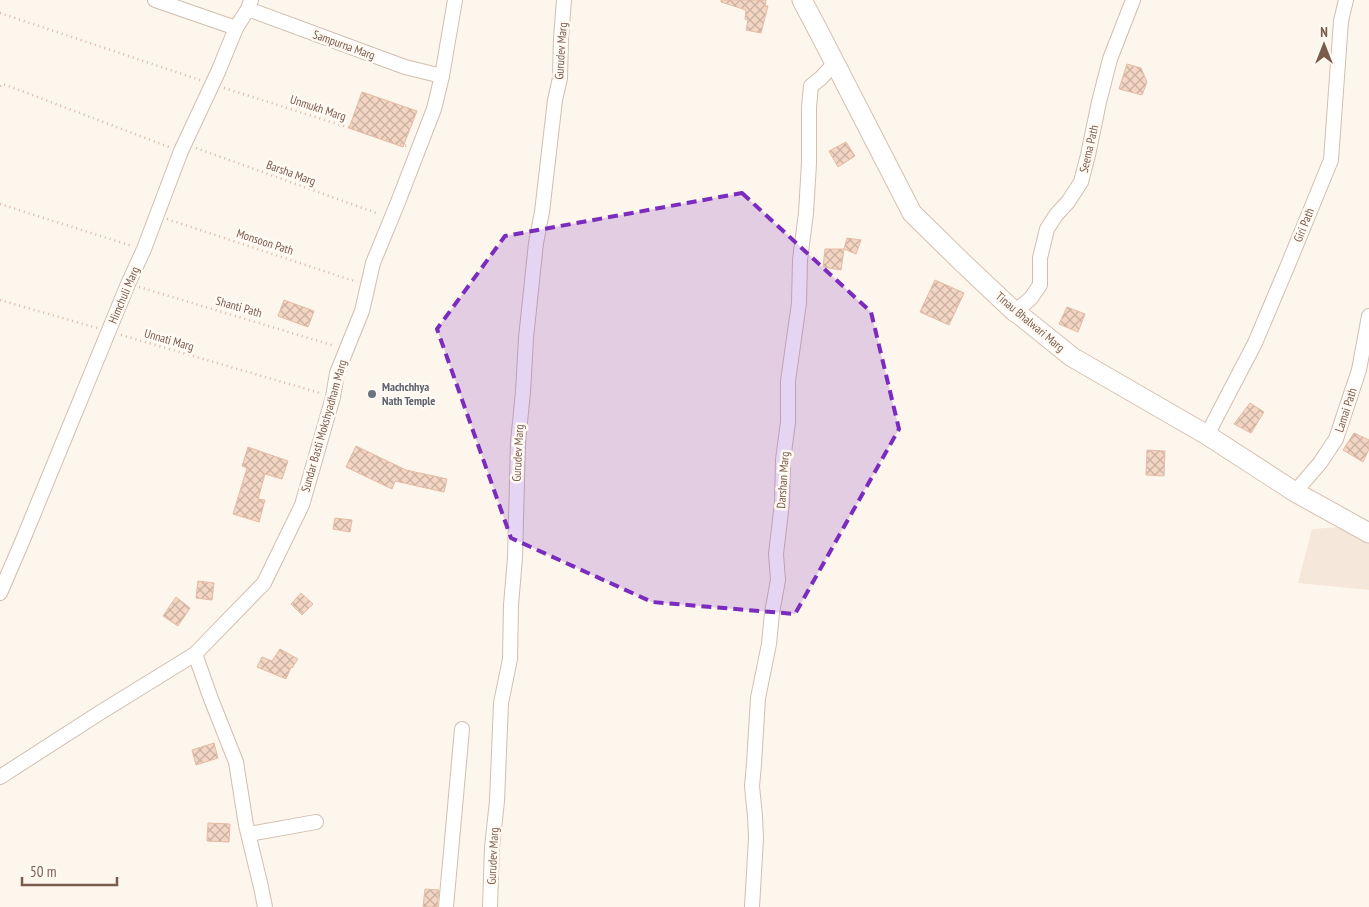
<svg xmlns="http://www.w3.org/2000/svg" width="1369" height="907" viewBox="0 0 1369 907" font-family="'PT Sans Narrow',sans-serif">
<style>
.residential{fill:#f5e8da}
.building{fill:url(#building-cross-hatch);stroke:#e6bba3}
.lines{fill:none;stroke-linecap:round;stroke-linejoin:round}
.street-casing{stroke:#d1beb0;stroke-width:16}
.secondary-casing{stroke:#d6c0b0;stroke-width:21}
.path{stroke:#d9b8a5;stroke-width:2.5;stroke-dasharray:1 4;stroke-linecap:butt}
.street{stroke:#fff;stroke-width:14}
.secondary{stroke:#fff;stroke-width:19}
.marked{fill:#7b2cbf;fill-opacity:0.2;stroke:#7b2cbf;stroke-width:4;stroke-dasharray:10 6;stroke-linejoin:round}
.worship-dot{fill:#6b7280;stroke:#fffaf3;stroke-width:2}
.labels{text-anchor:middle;stroke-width:5;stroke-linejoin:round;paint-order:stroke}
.street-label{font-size:12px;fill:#7a5c4d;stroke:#fffaf3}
.worship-label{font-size:12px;font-weight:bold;fill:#5b616d;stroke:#fffaf3;text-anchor:start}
</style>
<defs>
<pattern id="building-cross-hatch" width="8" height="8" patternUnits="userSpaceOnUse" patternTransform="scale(1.25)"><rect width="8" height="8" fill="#f3d5c3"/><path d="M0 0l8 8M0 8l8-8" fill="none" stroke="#cab0a1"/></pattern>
</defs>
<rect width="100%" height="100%" fill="#fdf6ec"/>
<path class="residential" d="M 1369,525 L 1369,590 L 1298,583 L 1312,529 Z"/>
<g class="building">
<path d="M 721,0 L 766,0 L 765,6 L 768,6 L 761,33 L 746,30 L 748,20 L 745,19 L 746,10 L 721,2 Z"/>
<path d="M 1127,64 L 1141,68 L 1147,82 L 1142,95 L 1119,89 Z"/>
<path d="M 362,92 L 417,111 L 403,147 L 349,128 Z"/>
<path d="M 846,142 L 855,156 L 838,167 L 829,151 Z"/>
<path d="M 847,238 L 861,240 L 856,254 L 844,249 Z"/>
<path d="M 825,249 L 844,249 L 841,270 L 823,267 Z"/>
<path d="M 935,280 L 964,293 L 949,325 L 920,312 Z"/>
<path d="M 284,300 L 314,311 L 308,327 L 278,316 Z"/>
<path d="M 1067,307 L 1085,314 L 1078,332 L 1059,324 Z"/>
<path d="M 1250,403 L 1264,412 L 1251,433 L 1234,424 Z"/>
<path d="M 1354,433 L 1369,440 L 1369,449 L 1363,462 L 1343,450 Z"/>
<path d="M 356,446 L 406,470 L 447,479 L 444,492 L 395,481 L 392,489 L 346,467 Z"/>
<path d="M 248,447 L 288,461 L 282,479 L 265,474 L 258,499 L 265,500 L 259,522 L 233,514 L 247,468 L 242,466 Z"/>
<path d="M 1147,450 L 1165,451 L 1164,476 L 1146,475 Z"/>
<path d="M 335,518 L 352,520 L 350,532 L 333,529 Z"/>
<path d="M 198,581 L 214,583 L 212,600 L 196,598 Z"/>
<path d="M 301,593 L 313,604 L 302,615 L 291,604 Z"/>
<path d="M 176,597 L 190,608 L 178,626 L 163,616 Z"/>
<path d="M 280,649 L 298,659 L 292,668 L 291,667 L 286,679 L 257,667 L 262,657 L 272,661 Z"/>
<path d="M 214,743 L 218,758 L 196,765 L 192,750 Z"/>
<path d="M 208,823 L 230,824 L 229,842 L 207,841 Z"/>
<path d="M 425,889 L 439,890 L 437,907 L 423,907 Z"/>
</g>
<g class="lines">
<defs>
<g id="street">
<path d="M 155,0 L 236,28"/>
<path d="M 248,9 L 405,67 L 442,76"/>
<path d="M 1015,312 L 1031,298 L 1040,285 L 1040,258 L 1047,229 L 1056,215 L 1068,202 L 1081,182 L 1088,155 L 1099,102 L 1110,59 L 1133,0"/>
<path d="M 1207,435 L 1255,343 L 1290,260 L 1331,160 L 1341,21 L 1346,0"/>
<path d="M 1295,492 L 1320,463 L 1336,439 L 1359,370 L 1369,316"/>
<path d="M 0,593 L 22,542 L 128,284 L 144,249 L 181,151 L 218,72 L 236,28 L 248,9 L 251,0"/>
<path d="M 195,654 L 211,699 L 236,762 L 246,825 L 261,887 L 265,907"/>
<path d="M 0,777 L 101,712 L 195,654 L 264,583 L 302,505 L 333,397 L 337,373 L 362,311 L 373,263 L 398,202 L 434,109 L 442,76 L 455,0"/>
<path d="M 249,834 L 316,822"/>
<path d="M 446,907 L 462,729"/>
<path d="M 490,907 L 492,847 L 497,801 L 501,703 L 510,659 L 511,605 L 515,558 L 518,442 L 523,392 L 526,338 L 536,243 L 542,212 L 555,100 L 560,78 L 561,38 L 564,0"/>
<path d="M 752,907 L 756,838 L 755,816 L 752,786 L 754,764 L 758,698 L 769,644 L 772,613 L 778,580 L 776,554 L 782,503 L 783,460 L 788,422 L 788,381 L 799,303 L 800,260 L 806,213 L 809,163 L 809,107 L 811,86 L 821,78 L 835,63"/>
</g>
<path id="secondary" d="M 802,0 L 821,36 L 912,213 L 964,264 L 1015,312 L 1021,316 L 1072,357 L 1207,435 L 1295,492 L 1369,533"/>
</defs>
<use href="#street" class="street-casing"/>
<use href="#secondary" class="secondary-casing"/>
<g class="path">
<path d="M 0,13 L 200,80"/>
<path d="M 0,86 L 2,84 L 6,85 L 169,147"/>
<path d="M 224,88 L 407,146"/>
<path d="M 196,148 L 379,214"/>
<path d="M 0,204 L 132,246"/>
<path d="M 167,219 L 357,282"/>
<path d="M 139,287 L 335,346"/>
<path d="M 0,300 L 97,328"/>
<path d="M 121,335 L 320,393"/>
</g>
<use href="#street" class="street"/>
<use href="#secondary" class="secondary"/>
</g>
<path class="marked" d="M 742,193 L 871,312 L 899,429 L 795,614 L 652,602 L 511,538 L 437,329 L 505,236 Z"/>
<circle class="worship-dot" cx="372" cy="394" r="5"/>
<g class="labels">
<g class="street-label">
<text transform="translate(344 45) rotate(20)" y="4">Sampurna Marg</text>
<text transform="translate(561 51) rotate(-86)" y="4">Gurudev Marg</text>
<text transform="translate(318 108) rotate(18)" y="4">Unmukh Marg</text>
<text transform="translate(1089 149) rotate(-77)" y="4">Seema Path</text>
<text transform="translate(291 173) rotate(20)" y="4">Barsha Marg</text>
<text transform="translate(1304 225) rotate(-68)" y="4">Giri Path</text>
<text transform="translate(265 242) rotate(18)" y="4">Monsoon Path</text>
<text transform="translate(124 295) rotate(-67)" y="4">Himchuli Marg</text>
<text transform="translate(239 307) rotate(16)" y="4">Shanti Path</text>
<text transform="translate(1030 322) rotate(40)" y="4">Tinau Bhalwari Marg</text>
<text transform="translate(169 340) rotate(16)" y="4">Unnati Marg</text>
<text transform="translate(1346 410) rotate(-72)" y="4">Lamai Path</text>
<text transform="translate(324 426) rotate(-74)" y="4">Sundar Basti Mokshyadham Marg</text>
<text transform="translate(518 453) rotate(-87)" y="4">Gurudev Marg</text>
<text transform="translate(783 480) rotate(-86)" y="4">Darshan Marg</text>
<text transform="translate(493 856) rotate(-87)" y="4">Gurudev Marg</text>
</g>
<g class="worship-label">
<text x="382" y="391">Machchhya<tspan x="382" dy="14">Nath Temple</tspan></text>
</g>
</g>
<g transform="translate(1324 45)" stroke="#fffaf3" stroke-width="4" paint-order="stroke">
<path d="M0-4L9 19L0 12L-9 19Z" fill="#7a5c4d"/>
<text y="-8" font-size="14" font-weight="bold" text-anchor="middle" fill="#7a5c4d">N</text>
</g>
<path d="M22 877v8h95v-8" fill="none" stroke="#7a5c4d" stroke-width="2.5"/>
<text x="30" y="877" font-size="15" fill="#7a5c4d" stroke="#fffaf3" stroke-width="4" paint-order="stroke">50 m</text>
</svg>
